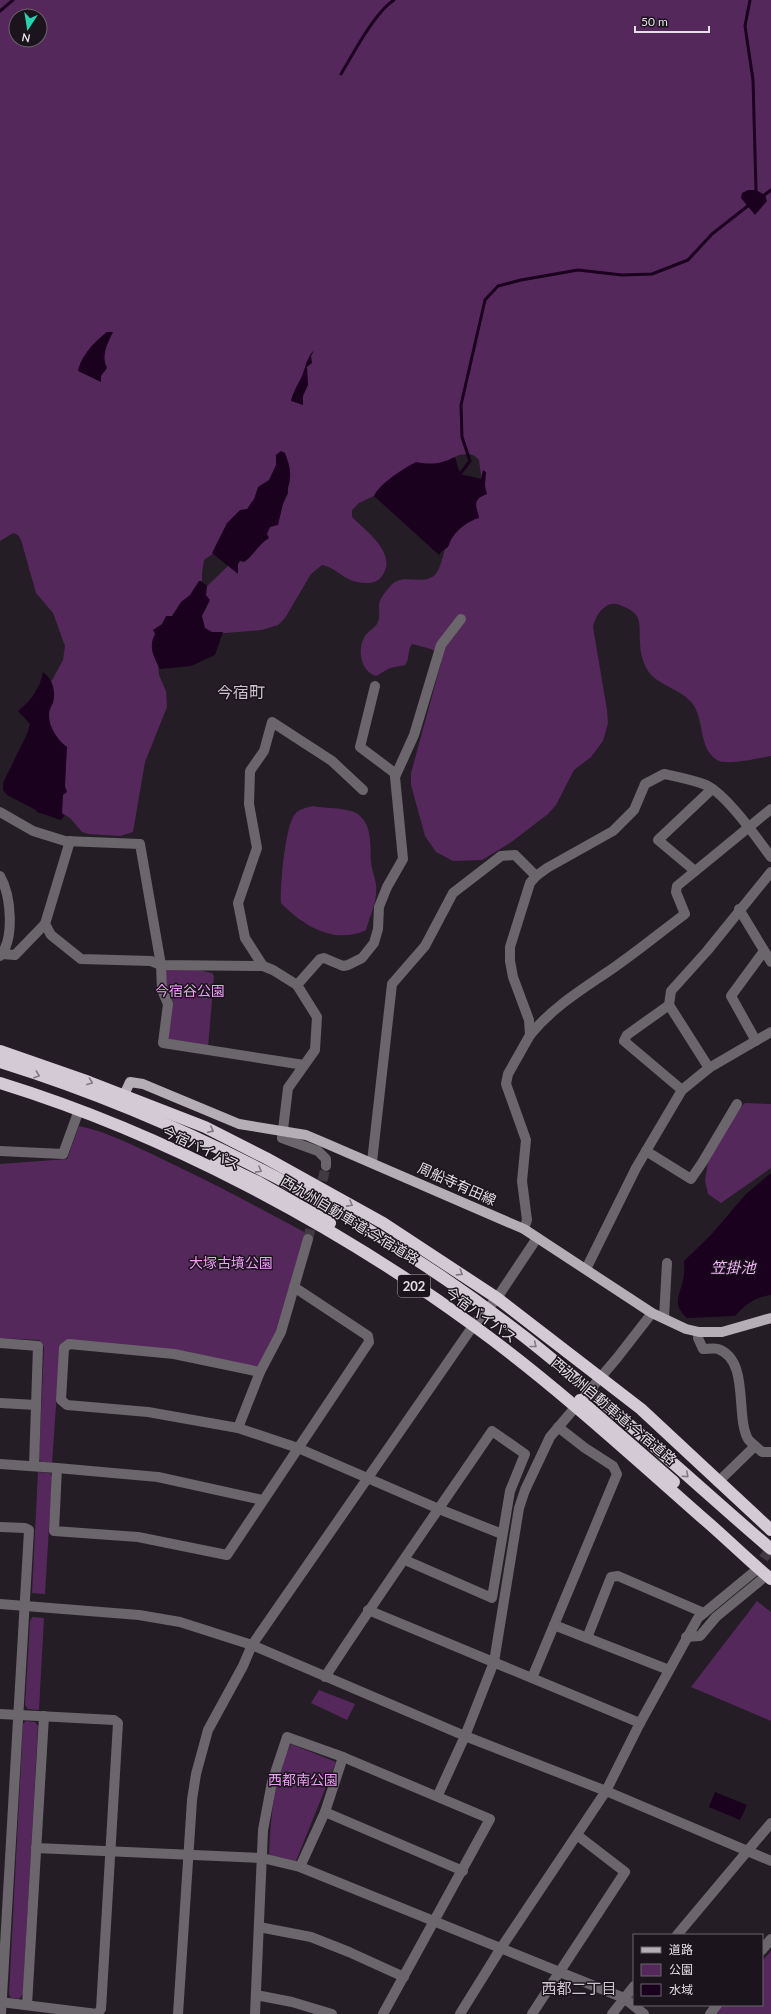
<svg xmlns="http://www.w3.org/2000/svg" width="771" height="2014" viewBox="0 0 771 2014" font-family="Lato,'Noto Sans JP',sans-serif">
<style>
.green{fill:#55285b;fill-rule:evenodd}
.water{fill:#1a011e}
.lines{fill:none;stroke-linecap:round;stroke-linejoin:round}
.stream{stroke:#1a011e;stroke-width:3}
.minor-tunnel{stroke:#413a42;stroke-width:10;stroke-dasharray:10 5;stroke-linecap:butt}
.minor{stroke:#6a666b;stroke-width:10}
.major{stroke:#b6aeb7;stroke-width:10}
.highway{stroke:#d4cad5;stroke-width:12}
.oneway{stroke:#817882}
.labels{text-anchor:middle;stroke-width:3;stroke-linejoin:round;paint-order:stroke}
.shield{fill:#1b141c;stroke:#a8a2a9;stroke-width:1}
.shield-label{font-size:13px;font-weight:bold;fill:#e4dfe5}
.park-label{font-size:14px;fill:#ef9ff8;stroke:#1b141c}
.street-label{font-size:14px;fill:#e4dfe5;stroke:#1b141c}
.water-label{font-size:15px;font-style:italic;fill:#f6b6fe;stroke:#1b141c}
.neighbourhood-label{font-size:15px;fill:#cfc5d0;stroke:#1b141c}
.quarter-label{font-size:16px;fill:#cfc5d0;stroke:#1b141c}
</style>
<rect width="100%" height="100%" fill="#241d25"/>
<g class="green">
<path d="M 0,0 L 771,0 L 771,756 C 759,758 727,766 717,760 C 698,748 705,720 692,703 C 682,690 656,684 648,671 C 643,663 640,652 640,642 C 639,623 643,614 622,606 C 616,603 610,603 605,607 C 598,612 595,619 593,627 L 607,710 L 608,723 L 603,741 L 591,757 L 574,770 L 556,805 L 548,814 L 510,843 L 482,860 L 453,861 L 436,852 L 425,836 L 411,785 L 411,773 L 441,663 L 441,654 L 431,649 L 412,644 C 407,650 410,659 405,665 L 390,668 L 376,676 C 361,672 357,650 364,638 C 367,631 375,629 378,622 C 380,616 379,611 379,604 C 380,598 389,586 395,582 C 407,574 428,587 437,572 C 442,564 443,554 446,546 C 450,532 472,502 483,491 L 479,460 C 473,453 466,453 457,456 L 378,494 L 359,503 L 352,510 L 352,517 C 367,532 398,554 382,576 C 377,584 366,584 357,582 C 344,580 335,567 322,565 L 311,574 L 285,618 L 278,625 L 262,630 L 213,634 L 203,629 L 200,616 L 205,588 L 230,564 L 218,550 L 204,560 L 202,573 L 202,591 L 156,646 L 159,675 L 166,691 L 167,707 L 145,762 L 133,832 L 120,836 L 88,834 L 82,832 L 70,818 L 59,811 L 57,744 L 46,717 L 50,684 L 63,660 L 65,646 L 53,613 L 36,593 L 21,540 L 18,535 L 13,533 L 0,541 ZM 16,16 L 40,16 L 40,40 L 16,40 Z"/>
<path d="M 312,806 C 323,808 345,808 354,812 C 373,821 370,845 371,862 C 372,873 378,882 376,895 C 375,906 369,918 366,930 C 335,945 303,926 281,903 C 280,886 285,826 295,814 C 299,809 306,808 312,806 Z"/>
<path d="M 167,968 L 195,969 L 212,973 L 214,976 L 208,1048 L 169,1041 L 167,1037 L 166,994 L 164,974 Z"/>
<path d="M 745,1103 L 771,1104 L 771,1168 L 721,1203 L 708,1194 L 705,1180 L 708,1162 L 729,1118 Z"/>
<path d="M 79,1126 C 108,1132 135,1146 162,1159 C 211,1182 258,1207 306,1233 L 279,1326 L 261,1366 L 256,1368 L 204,1356 L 60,1346 L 52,1464 L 42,1463 L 39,1459 L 44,1347 L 39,1340 L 0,1338 L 0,1164 L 67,1159 Z"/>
<path d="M 38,1472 L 50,1473 L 52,1477 L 45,1594 L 32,1593 Z"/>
<path d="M 757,1601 L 771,1612 L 771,1721 L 691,1687 Z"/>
<path d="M 32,1617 L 44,1618 L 39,1710 L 28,1709 L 25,1705 L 30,1622 Z"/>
<path d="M 319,1690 L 355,1704 L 347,1720 L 311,1703 Z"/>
<path d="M 26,1721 L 35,1722 L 38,1726 L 23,1994 L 19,1999 L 11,1998 L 9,1994 L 23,1724 Z"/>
<path d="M 291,1744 L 336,1762 L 296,1861 L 269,1855 C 271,1817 273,1777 291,1744 Z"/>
<path d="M 771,1951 L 771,2014 L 715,2014 L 723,2005 L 762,2005 L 762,1961 Z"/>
</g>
<g class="water">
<path d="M 748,190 L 756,190 L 765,195 L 767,201 L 755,215 L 741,198 L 742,193 Z"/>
<path d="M 107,332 L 113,332 C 107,344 101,356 107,368 L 101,376 L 101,382 L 78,371 C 81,356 95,341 107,332 Z"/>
<path d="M 314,350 L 311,356 L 312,363 L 307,367 L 308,385 L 303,396 L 303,405 L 291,401 C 293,392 297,386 301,378 C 306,368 305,360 314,350 Z"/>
<path d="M 281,451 L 285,453 C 288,461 291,469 290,478 C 290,484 287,487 288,493 L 283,504 L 278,525 L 270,527 L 267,534 L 269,538 C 259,544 253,556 244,562 L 240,561 L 238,564 L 238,574 L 212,553 L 227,523 L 240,510 L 247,509 L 254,499 L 258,487 L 269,480 L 276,465 L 276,455 Z"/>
<path d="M 455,457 L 460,474 L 481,479 L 483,470 L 486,472 L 485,486 L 487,494 C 471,500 477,506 479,518 C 468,521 458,529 452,538 C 450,541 449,545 448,547 C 444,550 441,551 439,555 L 374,496 C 379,484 404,468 416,462 C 431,465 441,464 455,457 Z"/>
<path d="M 199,581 L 201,581 L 207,586 L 206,595 L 210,600 L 202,616 L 205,628 L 212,632 L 223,632 L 215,655 L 191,666 L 160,669 C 154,657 148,647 155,634 L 153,630 L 162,624 L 166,616 L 172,616 L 181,602 L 190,595 Z"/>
<path d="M 43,672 C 53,680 56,691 53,703 C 51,707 49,710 49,715 C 49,728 58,740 67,747 L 65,786 L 67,792 L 63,795 L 62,813 L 64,816 L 61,820 L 37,812 L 36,810 L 7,795 L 3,790 L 3,783 L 27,734 L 30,724 L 18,711 C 31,701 40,688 43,672 Z"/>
<path d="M 771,1173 L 771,1295 C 755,1297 745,1305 735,1316 L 687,1318 C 672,1304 679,1298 683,1280 C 685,1274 684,1267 684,1261 L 711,1235 L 746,1194 Z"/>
<path d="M 715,1792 L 747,1805 L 740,1820 L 709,1807 Z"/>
</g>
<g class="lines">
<g class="stream">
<path d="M 750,0 L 745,26 L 753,80 L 756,190 L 754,194"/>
<path d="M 0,11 L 13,0"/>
<path d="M 341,74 C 353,54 375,12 394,0"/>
<path d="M 763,196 L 771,190"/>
<path d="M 460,474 L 470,461 L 462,437 L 461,405 L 485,300 L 498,286 L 521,280 L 578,270 L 622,275 L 652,274 L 688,260 L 712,234 L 749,205"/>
</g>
<g class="minor-tunnel">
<path d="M 308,1239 L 326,1166"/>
<path d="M 755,1571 L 771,1548"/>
</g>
<g class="minor">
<path d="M 375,686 L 360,747 L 396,774"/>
<path d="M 0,812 L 33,831 L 65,841 L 140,844 L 161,965 L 263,966 L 273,970 L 297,985 L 317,1017 L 315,1050 L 288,1088 L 282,1138 L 318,1151 L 326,1159 L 326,1166"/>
<path d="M 70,841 L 45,924 L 51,935 L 81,959 L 151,961 L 161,965 L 162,990 L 168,1004 L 163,1043 L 304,1065"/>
<path d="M 695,871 L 658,840 L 712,789"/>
<path d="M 0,876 C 11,895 15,939 0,956"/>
<path d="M 739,909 L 771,962"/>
<path d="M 2,954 L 15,955 L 45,924"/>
<path d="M 263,966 L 245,938 L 238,903 L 257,848 L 249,804 L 250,771 L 264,751 L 272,722 L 332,761 L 363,790"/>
<path d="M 297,985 L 320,959 L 324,958 L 343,966 L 348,965 L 362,958 L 374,943 L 378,929 L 379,907 L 387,887 L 403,859 L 395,777 L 414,735 L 441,645 L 461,619"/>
<path d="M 669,1005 L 709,1068"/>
<path d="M 530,1035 C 551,1009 578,992 606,973 C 633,955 658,934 685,914 L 676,892 L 677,886 L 771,809"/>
<path d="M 756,1041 L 731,996 L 764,951"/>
<path d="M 682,1090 L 624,1041 L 627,1035 L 669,1005 L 671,991 L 707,951 L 771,872"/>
<path d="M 0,1151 L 63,1154 L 79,1110"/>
<path d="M 646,1151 L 691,1179 L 702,1163 L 737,1104"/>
<path d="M 372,1162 L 392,984 L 425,946 L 453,893 L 501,856 L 515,855 L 536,876"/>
<path d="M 524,1229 L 527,1220 L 522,1181 L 526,1140 L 506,1084 L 508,1074 L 530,1035 L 529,1020 L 513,977 L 510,961 L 510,947 L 530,883 L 536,876 L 547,868 L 613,831 L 634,810 L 645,784 L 664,774 C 678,777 693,780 706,785 C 726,794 757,838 771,857"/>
<path d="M 586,1269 L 636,1168 L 682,1090 L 709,1068 L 771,1032"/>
<path d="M 664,1318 L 667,1263"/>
<path d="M 699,1332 L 698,1338 L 703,1349 C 707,1349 714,1348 718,1349 C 750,1360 735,1416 748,1439 C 751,1443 758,1448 762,1452 L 771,1452"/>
<path d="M 0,1343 L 38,1346 L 34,1466"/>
<path d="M 260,1372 L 174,1354 L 69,1344 L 64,1348 L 61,1400 L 67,1405 L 148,1412 L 238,1428 L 298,1448 L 439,1509 L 502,1534"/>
<path d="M 0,1403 L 36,1405"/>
<path d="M 238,1428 L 260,1372 L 281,1332 L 308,1239"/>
<path d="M 0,1464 L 57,1468"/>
<path d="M 718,1482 L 755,1446"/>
<path d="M 262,1500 L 158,1477 L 57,1468 L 54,1531 L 138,1537 L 227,1555 L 369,1342 L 368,1336 L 294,1287"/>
<path d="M 0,1527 L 25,1528 L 29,1530 L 1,2014"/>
<path d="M 0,1604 L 139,1615 L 180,1622 L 252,1645 L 465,1736 L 606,1791 L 771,1861"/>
<path d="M 368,1610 L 640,1723"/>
<path d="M 554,1625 L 669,1670"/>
<path d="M 686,1637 L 700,1636 L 716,1617 L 767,1575"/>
<path d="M 587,1638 L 611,1577 L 618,1576 L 704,1613"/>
<path d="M 325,1677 C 379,1594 436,1513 492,1431 L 525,1454 L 510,1491 L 492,1598 L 405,1560"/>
<path d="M 532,1678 L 617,1474 L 613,1466 L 585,1448 L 558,1427"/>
<path d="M 0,1714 L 114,1720 L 118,1723 L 101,2009 L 97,2014 L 0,2002"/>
<path d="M 438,1795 L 465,1736 L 494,1662 L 519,1508 L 525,1490 L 550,1437 L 617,1358 L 652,1313"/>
<path d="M 325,1812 L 463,1871"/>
<path d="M 36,1848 L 262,1858 L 300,1867 L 624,1998 L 644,2014"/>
<path d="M 300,1867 L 325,1812 L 343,1757"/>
<path d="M 259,1927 L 311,1937 L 349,1952 L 404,1977"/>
<path d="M 677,1935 L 771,1823"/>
<path d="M 762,1950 L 771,1939"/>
<path d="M 256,1995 L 292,2002 L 332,2014"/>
<path d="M 27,2005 L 44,1716"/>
<path d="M 178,2014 L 192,1800 L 196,1774 L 208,1730 L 243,1666 L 252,1645 L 473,1326 L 497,1298 L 537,1238"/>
<path d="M 255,2014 L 263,1830 L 272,1782 L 287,1737 L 343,1757 L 490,1819 L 383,2014"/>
<path d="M 460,2014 L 501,1948 L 606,1791 L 640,1723 L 698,1618 L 755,1571"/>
<path d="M 532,2014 L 625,1872 L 577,1835"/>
<path d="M 612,2014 L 634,1986"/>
<path d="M 710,2014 L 717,2005"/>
</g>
<path class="major" d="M 124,1095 L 130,1082 L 143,1084 L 239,1124 L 306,1135 L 325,1143 L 524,1229 L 652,1313 L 686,1329 L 699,1332 L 722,1332 L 771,1318"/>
<g class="highway">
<path d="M 0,1051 L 89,1082 L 205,1127 L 266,1158 L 383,1223 L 497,1298 L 641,1409 L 771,1530"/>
<path d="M 0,1062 C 186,1120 372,1218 526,1338 C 611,1405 689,1479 771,1549"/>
<path d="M 0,1083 C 165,1134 335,1224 474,1326 C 555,1385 630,1454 705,1520 C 727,1539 748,1560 771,1579"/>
<path d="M 216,1162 L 258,1182 L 330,1223"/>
<path d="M 580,1400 L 674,1482"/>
</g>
</g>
<defs><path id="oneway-chevron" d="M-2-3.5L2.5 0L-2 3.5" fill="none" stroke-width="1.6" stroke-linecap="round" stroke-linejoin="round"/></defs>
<g class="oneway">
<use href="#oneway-chevron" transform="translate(37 1075) rotate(19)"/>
<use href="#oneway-chevron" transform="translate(90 1082) rotate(21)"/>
<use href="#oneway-chevron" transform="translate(211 1130) rotate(27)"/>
<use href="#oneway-chevron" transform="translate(259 1170) rotate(28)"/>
<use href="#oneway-chevron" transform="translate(350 1204) rotate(29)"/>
<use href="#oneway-chevron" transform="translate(460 1273) rotate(33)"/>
<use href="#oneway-chevron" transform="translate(534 1345) rotate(39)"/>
<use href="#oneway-chevron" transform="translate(686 1475) rotate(42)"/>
</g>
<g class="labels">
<rect class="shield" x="398" y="1275" width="32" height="22" rx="3"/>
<g class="shield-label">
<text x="414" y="1291">202</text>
</g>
<g class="park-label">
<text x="190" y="996">今宿谷公園</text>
<text x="231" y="1268">大塚古墳公園</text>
<text x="303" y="1785">西都南公園</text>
</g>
<g class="street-label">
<text transform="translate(201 1148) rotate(25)" y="5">今宿バイパス</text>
<text transform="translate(457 1184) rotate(24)" y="5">周船寺有田線</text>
<text transform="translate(350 1220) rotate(31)" y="5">西九州自動車道;今宿道路</text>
<text transform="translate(481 1315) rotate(36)" y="5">今宿バイパス</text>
<text transform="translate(614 1411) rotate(40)" y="5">西九州自動車道;今宿道路</text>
</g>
<g class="water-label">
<text x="733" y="1273">笠掛池</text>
</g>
<g class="neighbourhood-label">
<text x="579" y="1994">西都二丁目</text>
</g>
<g class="quarter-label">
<text x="241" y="698">今宿町</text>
</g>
</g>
<rect x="633" y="1934" width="130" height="72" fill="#1b141c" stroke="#6b656c"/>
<rect x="641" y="1947" width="20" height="6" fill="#b6aeb7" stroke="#6b656c"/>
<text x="669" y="1954" font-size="12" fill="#e4dfe5">道路</text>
<rect x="641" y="1964" width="20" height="12" fill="#55285b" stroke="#6b656c"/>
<text x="669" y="1974" font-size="12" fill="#e4dfe5">公園</text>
<rect x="641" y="1984" width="20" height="12" fill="#1a011e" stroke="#6b656c"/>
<text x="669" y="1994" font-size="12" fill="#e4dfe5">水域</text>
<g transform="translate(28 28) rotate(192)"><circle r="19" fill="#1b141c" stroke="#6b656c"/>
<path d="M0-3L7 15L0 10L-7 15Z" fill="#23d5af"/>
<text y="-6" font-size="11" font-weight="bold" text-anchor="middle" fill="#e4dfe5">N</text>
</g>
<path d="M635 26v6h74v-6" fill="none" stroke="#e4dfe5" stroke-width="2"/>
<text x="641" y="26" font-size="12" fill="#e4dfe5" stroke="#1b141c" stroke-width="3" paint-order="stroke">50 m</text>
</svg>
